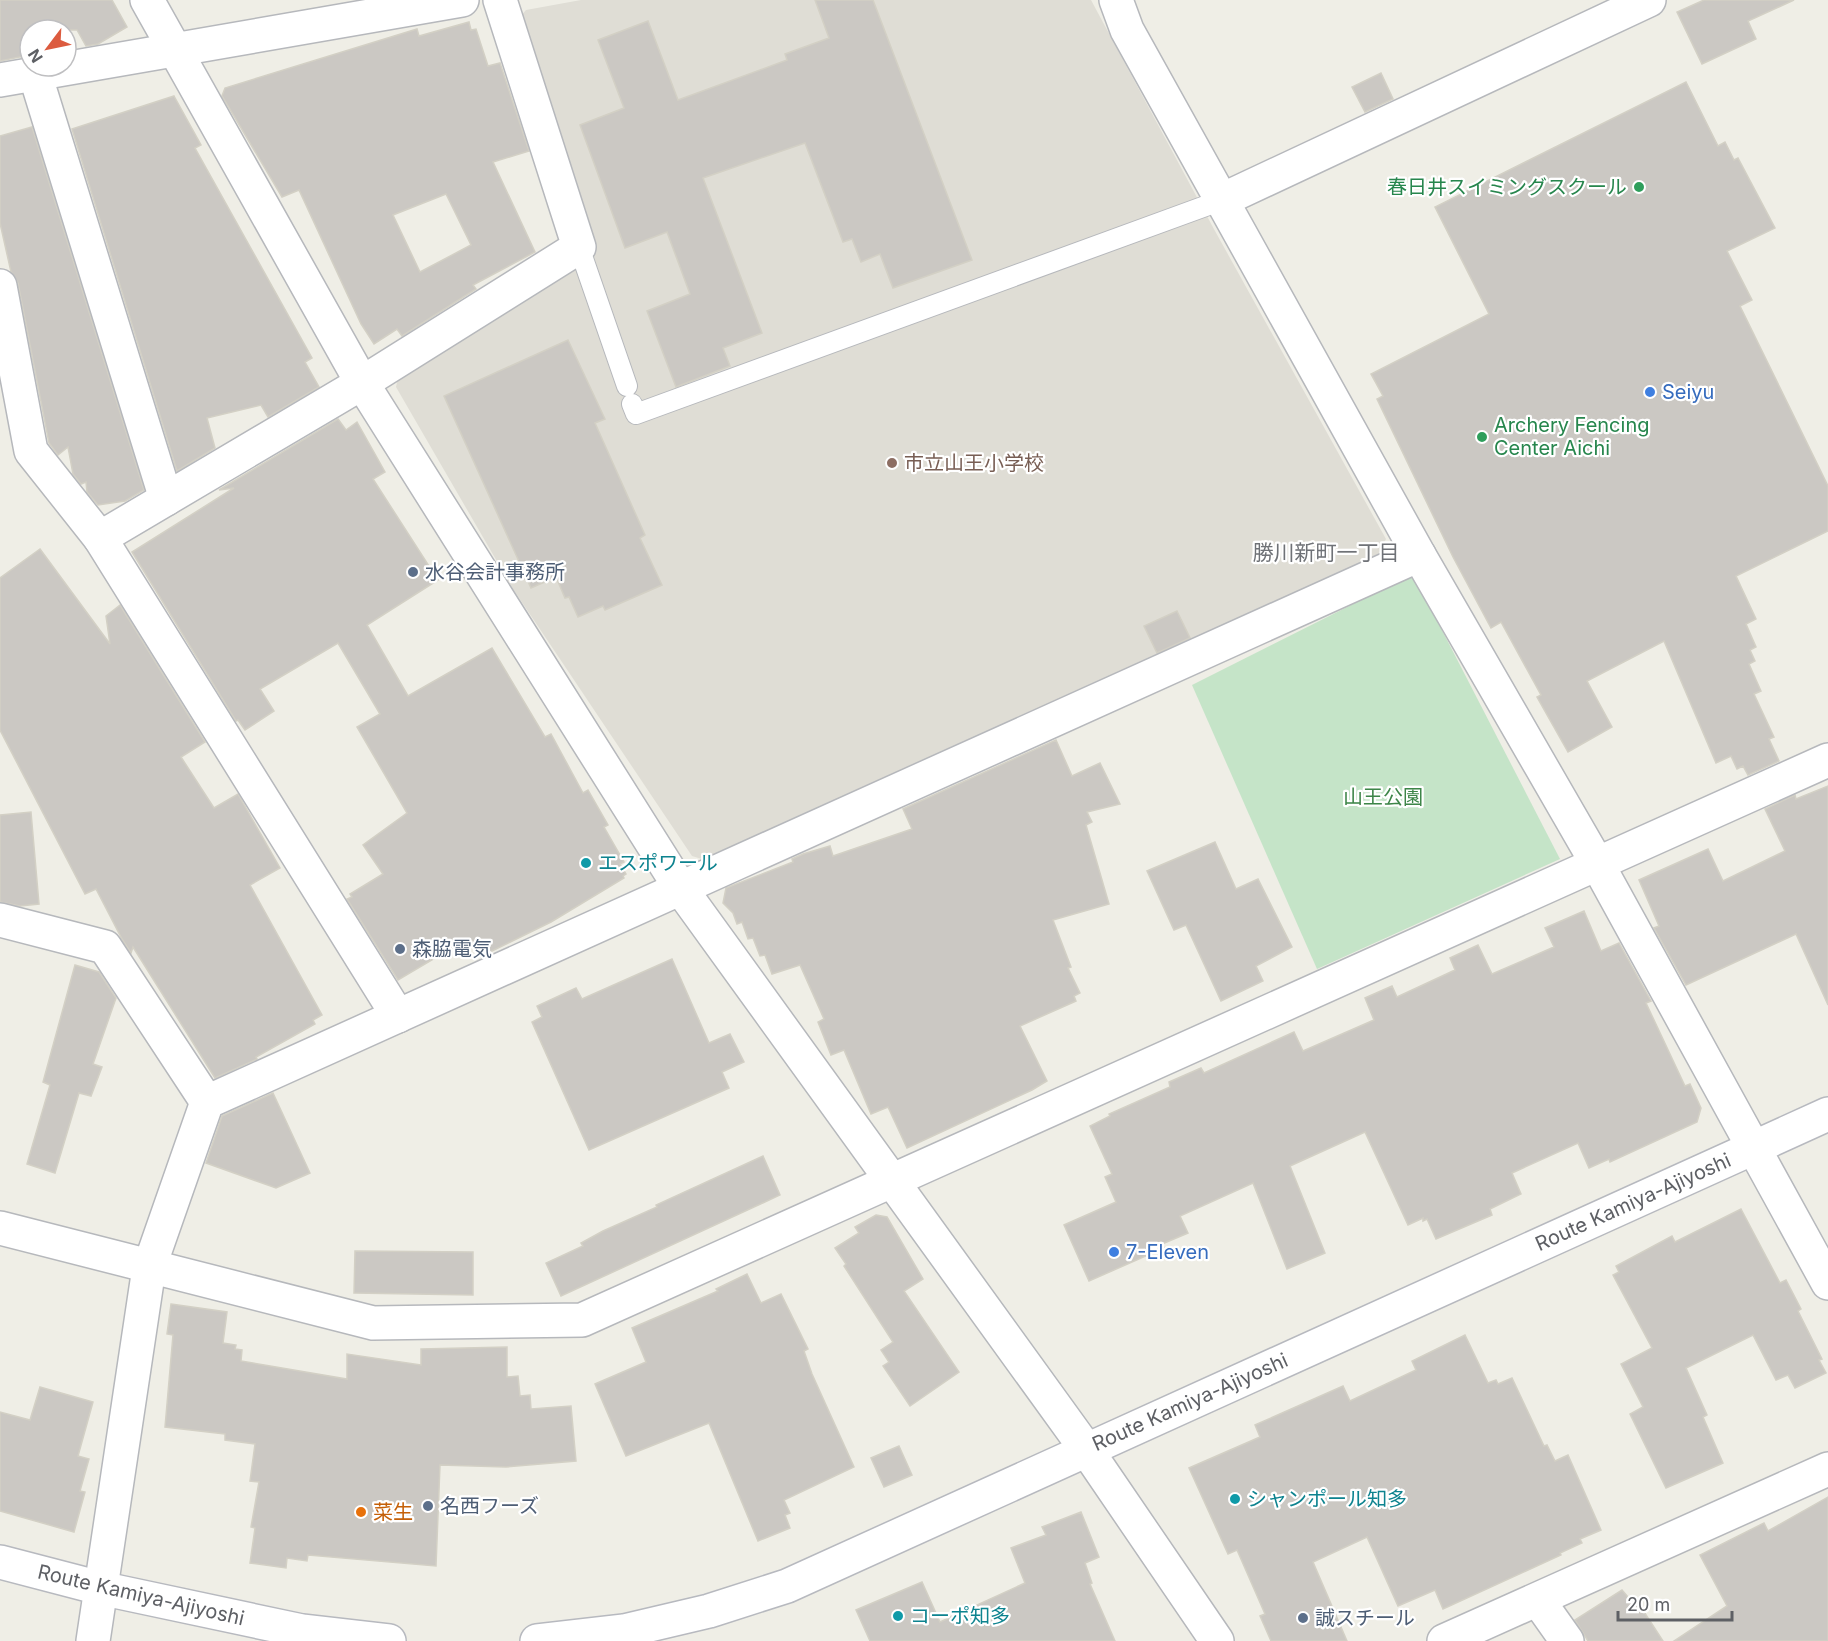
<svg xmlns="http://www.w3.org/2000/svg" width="1828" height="1641" viewBox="0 0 1828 1641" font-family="Inter,'Noto Sans JP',sans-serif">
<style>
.education{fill:#dfddd5}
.green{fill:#c5e4c8}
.building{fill:#cbc8c3;stroke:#d3d0c5;stroke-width:1.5;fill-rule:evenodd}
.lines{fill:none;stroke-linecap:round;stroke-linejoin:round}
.service-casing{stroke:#b6b8bc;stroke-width:22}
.minor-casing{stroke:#b6b8bc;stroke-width:36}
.secondary-casing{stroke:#b7b9bf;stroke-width:36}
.service{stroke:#fff;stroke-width:20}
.minor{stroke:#fff;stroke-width:33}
.secondary{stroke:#fff;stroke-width:33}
.leisure-dot{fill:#2e9e5b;stroke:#fff;stroke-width:2}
.shop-dot{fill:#3f7fe0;stroke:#fff;stroke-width:2}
.education-dot{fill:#8d6e63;stroke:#fff;stroke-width:2}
.service-dot{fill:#5c6f8a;stroke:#fff;stroke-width:2}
.culture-dot{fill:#0f9aa8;stroke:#fff;stroke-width:2}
.food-dot{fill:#e8710a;stroke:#fff;stroke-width:2}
.labels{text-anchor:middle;stroke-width:4.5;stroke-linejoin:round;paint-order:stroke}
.leisure-label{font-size:20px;fill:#27864d;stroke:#fff;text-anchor:end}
.shop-label{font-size:20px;fill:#366cbe;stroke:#fff;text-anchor:start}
.education-label{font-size:20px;fill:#785e54;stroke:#fff;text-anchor:start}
.service-label{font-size:20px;fill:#4e5e75;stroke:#fff;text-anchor:start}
.park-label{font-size:20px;fill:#3d8548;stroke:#fff}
.culture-label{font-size:20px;fill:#0d838f;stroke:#fff;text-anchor:start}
.street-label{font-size:20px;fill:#5e6065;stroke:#fff}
.food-label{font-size:20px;fill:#c56008;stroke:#fff;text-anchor:start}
.neighbourhood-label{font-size:21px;fill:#6f7277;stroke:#fff}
</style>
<rect width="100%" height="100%" fill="#efeee6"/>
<path class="education" d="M 581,0 L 1091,0 L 1215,231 L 1386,539 L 1378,555 L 705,860 L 692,856 L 513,589 L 396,387 L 399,374 L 595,254 L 518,19 L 526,10 Z"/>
<path class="green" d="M 1413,574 L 1560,859 L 1317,969 L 1192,685 Z"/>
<g class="building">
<path d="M 0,0 L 112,0 L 127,27 L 98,44 L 86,46 L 77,30 L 30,30 L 30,55 L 0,61 Z"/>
<path d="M 815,0 L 873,0 L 972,260 L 893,288 L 880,254 L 861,262 L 852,239 L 843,242 L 805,143 L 703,178 L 762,333 L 723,348 L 730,366 L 676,387 L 647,311 L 690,294 L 667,232 L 625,248 L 580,125 L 624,108 L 598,40 L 648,21 L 678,100 L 787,60 L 785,54 L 829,38 Z"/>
<path d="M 1704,0 L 1794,0 L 1748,21 L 1756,39 L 1702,64 L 1677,12 Z"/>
<path d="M 469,22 L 471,30 L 476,29 L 488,66 L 500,63 L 529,151 L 493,162 L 535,252 L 473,285 L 476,289 L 402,336 L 397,329 L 374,344 L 361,324 L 299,190 L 282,197 L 222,96 L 225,88 L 417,29 L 419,36 ZM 446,194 L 471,245 L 420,272 L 393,215 Z"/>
<path d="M 1381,73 L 1393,99 L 1365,112 L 1352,87 Z"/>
<path d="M 1686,82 L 1718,146 L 1725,142 L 1734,160 L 1738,158 L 1775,228 L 1727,251 L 1752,300 L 1740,306 L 1828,486 L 1828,531 L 1736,576 L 1756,619 L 1746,624 L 1756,647 L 1750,650 L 1755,661 L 1749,664 L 1761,691 L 1754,694 L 1774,737 L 1769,739 L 1779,761 L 1748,775 L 1743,766 L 1737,769 L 1731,756 L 1716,763 L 1664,641 L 1587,681 L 1612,727 L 1568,752 L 1537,697 L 1541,695 L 1501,622 L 1491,628 L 1453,557 L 1377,399 L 1383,396 L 1371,374 L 1489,314 L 1435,207 Z"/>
<path d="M 174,96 L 201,145 L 195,148 L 312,358 L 305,362 L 319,387 L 268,417 L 261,405 L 207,418 L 215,448 L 177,471 L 72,129 Z"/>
<path d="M 32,127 L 144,490 L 125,501 L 98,505 L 87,492 L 86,482 L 81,484 L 73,474 L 68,447 L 58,455 L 49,443 L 18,283 L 11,272 L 0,223 L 0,136 Z"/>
<path d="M 568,340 L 605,419 L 595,423 L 645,535 L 640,538 L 662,585 L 605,610 L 603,606 L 578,617 L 569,597 L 565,598 L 556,577 L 531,588 L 444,396 Z"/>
<path d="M 338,419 L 346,430 L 357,422 L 385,472 L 373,479 L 438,580 L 367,625 L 408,696 L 492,648 L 545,737 L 551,734 L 583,793 L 588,790 L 608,825 L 604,827 L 624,862 L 620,864 L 626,874 L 623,876 L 624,878 L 551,922 L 488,953 L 481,939 L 465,947 L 462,942 L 398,980 L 347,899 L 352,897 L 350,894 L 383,874 L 363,845 L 407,813 L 357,727 L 380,714 L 338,643 L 260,689 L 274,711 L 245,730 L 238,720 L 236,721 L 132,552 L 234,488 L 219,490 Z"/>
<path d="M 40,549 L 110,644 L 106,616 L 120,605 L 205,742 L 181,757 L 214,808 L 238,794 L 280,868 L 250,885 L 322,1015 L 313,1020 L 315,1024 L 256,1057 L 257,1059 L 215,1078 L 133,947 L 131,953 L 122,939 L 96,889 L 85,894 L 0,730 L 0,578 Z"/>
<path d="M 1177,611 L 1190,638 L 1157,653 L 1144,626 Z"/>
<path d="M 1056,740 L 1072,776 L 1100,763 L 1120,804 L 1087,812 L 1092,822 L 1086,825 L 1109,904 L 1053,920 L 1071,967 L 1068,968 L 1080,993 L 1074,996 L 1076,1001 L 1020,1026 L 1047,1081 L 1032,1090 L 907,1148 L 888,1107 L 871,1114 L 844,1050 L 831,1055 L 818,1022 L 824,1019 L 800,965 L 772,974 L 765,955 L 760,956 L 753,938 L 748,939 L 742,922 L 737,924 L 733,913 L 723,903 L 726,888 L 793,862 L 792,859 L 803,854 L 830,846 L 833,856 L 912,829 L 903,809 Z"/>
<path d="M 1828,786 L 1828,1005 L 1796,934 L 1686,985 L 1654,928 L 1659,926 L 1639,880 L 1708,849 L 1723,881 L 1785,851 L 1765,809 L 1795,795 L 1796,799 Z"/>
<path d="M 31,812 L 39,904 L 20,906 L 0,902 L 0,815 Z"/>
<path d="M 1215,842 L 1236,889 L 1258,879 L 1292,947 L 1256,966 L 1263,981 L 1221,1001 L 1186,925 L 1174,930 L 1147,871 Z"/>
<path d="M 1584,911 L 1601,951 L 1619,943 L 1651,1001 L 1646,1003 L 1685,1086 L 1690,1084 L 1701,1108 L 1697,1122 L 1610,1162 L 1609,1159 L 1589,1168 L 1578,1143 L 1512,1173 L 1521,1194 L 1490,1209 L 1492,1215 L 1436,1239 L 1427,1219 L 1423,1221 L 1423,1218 L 1408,1225 L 1365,1132 L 1290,1166 L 1325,1253 L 1287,1269 L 1253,1183 L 1180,1216 L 1188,1233 L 1162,1244 L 1164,1248 L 1089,1281 L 1064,1225 L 1116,1202 L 1105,1177 L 1112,1174 L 1090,1126 L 1110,1116 L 1109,1114 L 1170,1087 L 1169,1082 L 1201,1068 L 1204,1073 L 1294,1032 L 1303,1051 L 1374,1020 L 1365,998 L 1392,986 L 1397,997 L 1455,970 L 1450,958 L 1478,945 L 1492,974 L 1554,947 L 1545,928 Z"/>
<path d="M 672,959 L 709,1043 L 730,1034 L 744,1062 L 722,1072 L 729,1088 L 589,1150 L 532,1022 L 542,1017 L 537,1006 L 576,988 L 582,999 Z"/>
<path d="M 75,965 L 99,972 L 116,998 L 93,1064 L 102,1067 L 91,1096 L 79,1093 L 55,1173 L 27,1164 L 50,1085 L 43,1082 Z"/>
<path d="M 273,1093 L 310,1173 L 276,1188 L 206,1163 L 222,1116 Z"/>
<path d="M 763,1156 L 780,1195 L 561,1296 L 546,1263 L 583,1246 L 581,1243 L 603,1231 L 657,1207 L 656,1205 Z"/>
<path d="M 1741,1209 L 1780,1283 L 1786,1280 L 1801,1309 L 1798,1311 L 1822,1359 L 1819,1360 L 1826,1373 L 1795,1388 L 1788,1375 L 1776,1380 L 1753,1335 L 1686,1368 L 1707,1415 L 1703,1417 L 1723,1463 L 1666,1488 L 1630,1414 L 1643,1407 L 1621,1364 L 1652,1348 L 1613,1275 L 1619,1272 L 1616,1266 L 1672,1236 L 1675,1242 Z"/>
<path d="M 876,1215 L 887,1217 L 923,1279 L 904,1291 L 959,1372 L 910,1406 L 883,1366 L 889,1362 L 881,1350 L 893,1342 L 844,1266 L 846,1264 L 835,1248 L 859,1233 L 855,1227 Z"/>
<path d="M 355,1251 L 473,1252 L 473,1295 L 354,1293 Z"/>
<path d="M 747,1274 L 761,1303 L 781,1294 L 808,1349 L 804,1351 L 812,1374 L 854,1467 L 784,1500 L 790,1513 L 785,1515 L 790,1528 L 758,1541 L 709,1423 L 626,1456 L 595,1384 L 646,1362 L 632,1328 L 718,1291 L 716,1289 Z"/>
<path d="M 171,1304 L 227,1312 L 223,1343 L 236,1345 L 235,1349 L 242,1350 L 241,1361 L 347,1379 L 347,1354 L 421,1365 L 421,1349 L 507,1347 L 507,1377 L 518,1376 L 520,1396 L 530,1395 L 531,1409 L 571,1406 L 576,1461 L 506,1467 L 440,1465 L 436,1566 L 308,1555 L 307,1561 L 287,1558 L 286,1568 L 250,1563 L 255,1528 L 251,1527 L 259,1482 L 250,1481 L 255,1444 L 225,1440 L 225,1434 L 165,1427 L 173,1335 L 167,1334 Z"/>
<path d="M 1465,1335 L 1488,1383 L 1496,1380 L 1498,1384 L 1512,1378 L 1544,1446 L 1547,1445 L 1555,1461 L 1568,1455 L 1601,1530 L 1580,1539 L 1582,1543 L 1560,1553 L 1561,1555 L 1443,1609 L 1435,1590 L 1398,1606 L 1367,1537 L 1313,1562 L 1347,1641 L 1271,1641 L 1260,1616 L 1265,1614 L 1237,1550 L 1228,1554 L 1189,1468 L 1260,1437 L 1255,1425 L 1343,1386 L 1350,1401 L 1416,1370 L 1412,1361 Z"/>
<path d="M 40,1387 L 93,1402 L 78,1456 L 89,1459 L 80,1491 L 85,1492 L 74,1532 L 0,1511 L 0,1412 L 30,1420 Z"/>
<path d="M 899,1446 L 912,1475 L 884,1487 L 871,1458 Z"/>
<path d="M 1828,1497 L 1828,1641 L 1674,1641 L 1727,1606 L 1700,1555 L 1764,1523 L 1768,1531 Z"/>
<path d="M 1081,1512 L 1099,1557 L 1085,1563 L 1092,1583 L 1090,1584 L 1115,1641 L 870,1641 L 856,1610 L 922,1582 L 940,1622 L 1025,1583 L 1011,1548 L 1046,1535 L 1042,1527 Z"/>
<path d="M 1622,1590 L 1633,1603 L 1637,1601 L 1663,1641 L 1588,1641 L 1575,1620 Z"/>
</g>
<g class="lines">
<defs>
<g id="service">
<path d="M 579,247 L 627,386"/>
<path d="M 632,404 L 636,414 L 1222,200"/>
</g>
<g id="minor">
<path d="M 147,0 L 362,383 L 681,889 L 1086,1449 L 1217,1641"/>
<path d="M 1116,0 L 1127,30 L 1419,555 L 1598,865 L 1828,1283"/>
<path d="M 35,74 L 166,499"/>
<path d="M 0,80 L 462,0"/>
<path d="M 1222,200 L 1649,0"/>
<path d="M 0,286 L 31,451 L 100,538"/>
<path d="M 0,920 L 105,947 L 207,1102"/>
<path d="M 398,1016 L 100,538 L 362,383 L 579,247 L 500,0"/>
<path d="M 0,1228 L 373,1323 L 582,1320 L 1828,760"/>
<path d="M 1538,1600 L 1567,1641"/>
<path d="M 93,1641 L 149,1268 L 207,1102 L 1419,555"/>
<path d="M 1444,1641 L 1828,1469"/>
</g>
<g id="secondary">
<path d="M 0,1562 L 100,1588 L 302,1631 L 389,1641"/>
<path d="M 537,1641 L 624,1631 L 709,1611 L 787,1586 L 1828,1114"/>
</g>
</defs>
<use href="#service" class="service-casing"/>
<use href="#minor" class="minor-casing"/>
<use href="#secondary" class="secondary-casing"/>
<use href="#service" class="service"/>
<use href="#minor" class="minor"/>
<use href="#secondary" class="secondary"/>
</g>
<g class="leisure-dot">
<circle cx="1639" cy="187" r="6"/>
<circle cx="1482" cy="437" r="6"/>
</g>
<g class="shop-dot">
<circle cx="1650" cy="392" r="6"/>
<circle cx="1114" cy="1252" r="6"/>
</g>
<circle class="education-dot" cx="892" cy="463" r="6"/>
<g class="service-dot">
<circle cx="413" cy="572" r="6"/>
<circle cx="400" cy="949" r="6"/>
<circle cx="428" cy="1506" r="6"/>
<circle cx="1303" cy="1618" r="6"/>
</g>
<g class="culture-dot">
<circle cx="586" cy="863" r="6"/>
<circle cx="1235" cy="1499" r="6"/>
<circle cx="898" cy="1616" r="6"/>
</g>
<circle class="food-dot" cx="361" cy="1512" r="6"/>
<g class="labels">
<g class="leisure-label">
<text x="1627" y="194">春日井スイミングスクール</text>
<text x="1494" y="432" text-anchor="start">Archery Fencing<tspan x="1494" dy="23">Center Aichi</tspan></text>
</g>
<g class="shop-label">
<text x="1662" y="399">Seiyu</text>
<text x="1126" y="1259">7-Eleven</text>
</g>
<g class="education-label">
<text x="904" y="470">市立山王小学校</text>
</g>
<g class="service-label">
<text x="425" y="579">水谷会計事務所</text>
<text x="412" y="956">森脇電気</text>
<text x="440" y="1513">名西フーズ</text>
<text x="1315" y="1625">誠スチール</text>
</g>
<g class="park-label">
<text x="1383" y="804">山王公園</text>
</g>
<g class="culture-label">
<text x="598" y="870">エスポワール</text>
<text x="1247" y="1506">シャンポール知多</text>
<text x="910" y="1623">コーポ知多</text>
</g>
<g class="street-label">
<text transform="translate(1633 1202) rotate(-24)" y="7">Route Kamiya-Ajiyoshi</text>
<text transform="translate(1190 1402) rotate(-24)" y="7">Route Kamiya-Ajiyoshi</text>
<text transform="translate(141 1595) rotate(13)" y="7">Route Kamiya-Ajiyoshi</text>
</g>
<g class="food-label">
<text x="373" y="1519">菜生</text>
</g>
<g class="neighbourhood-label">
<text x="1326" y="560">勝川新町一丁目</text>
</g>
</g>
<g transform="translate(48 48) rotate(238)"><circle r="28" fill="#ffffff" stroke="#bfbfc1" stroke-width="1.5"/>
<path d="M0-4.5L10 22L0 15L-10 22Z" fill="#dc5b3f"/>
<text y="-9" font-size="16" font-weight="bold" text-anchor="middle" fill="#5e6065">N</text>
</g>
<path d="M1618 1611v9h114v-9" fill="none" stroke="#5e6065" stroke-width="3"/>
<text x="1627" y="1611" font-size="18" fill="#5e6065" stroke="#ffffff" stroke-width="4.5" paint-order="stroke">20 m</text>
</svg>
